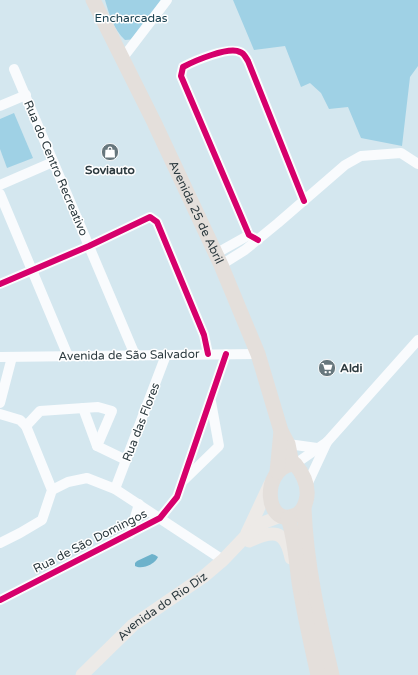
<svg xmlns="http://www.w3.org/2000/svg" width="418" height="675" viewBox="0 0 418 675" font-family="'Varela Round',sans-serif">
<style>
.green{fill:#9fd1e5}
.water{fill:#6db2cb}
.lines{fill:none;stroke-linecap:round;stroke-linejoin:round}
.minor{stroke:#f9fbfd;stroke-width:10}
.major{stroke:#edeae7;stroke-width:13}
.highway{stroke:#e4dfdb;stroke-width:15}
.cycleway-casing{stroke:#fff;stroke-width:8}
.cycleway{stroke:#d6006c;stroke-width:6}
.labels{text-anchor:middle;stroke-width:3;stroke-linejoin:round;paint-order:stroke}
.park-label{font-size:12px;fill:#1b4251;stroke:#fff}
.street-label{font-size:12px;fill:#2c3a3f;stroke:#fff}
.poi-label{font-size:12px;font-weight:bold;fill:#2c3a3f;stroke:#fff}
</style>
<rect width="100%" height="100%" fill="#d4e7ef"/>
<g class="green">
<path d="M 105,0 L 167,0 L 137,39 L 125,40 C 114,30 109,14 105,0 Z"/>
<path d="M 233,0 L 418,0 L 418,66 L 410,77 L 402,146 L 361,138 L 348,107 L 329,109 L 321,93 L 310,83 L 301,87 L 285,46 L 254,50 Z"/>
<path d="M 14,113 L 33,158 L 7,168 L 0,149 L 0,119 Z"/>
</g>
<path class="water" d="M 152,554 L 155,555 L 158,557 C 155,564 142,570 135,566 L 135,563 L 137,561 Z"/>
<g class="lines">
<g class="minor">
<path d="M 122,59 L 167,0"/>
<path d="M 14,69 L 135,355"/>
<path d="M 0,106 L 26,95"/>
<path d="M 0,185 L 53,162"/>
<path d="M 0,194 L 68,356"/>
<path d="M 258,240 L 249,235 L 181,76 L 183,67 C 194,61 229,46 240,52 C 244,53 246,58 248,61 L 304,201"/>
<path d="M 215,254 L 249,235"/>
<path d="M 221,265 L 245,250 L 278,223 L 345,165 L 361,156 L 401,153 L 418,164"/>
<path d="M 0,284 L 89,246 L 150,217 L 157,222 L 204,335 L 208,354"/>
<path d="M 0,357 L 258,354"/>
<path d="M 0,403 L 12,357"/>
<path d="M 83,408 L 97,446"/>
<path d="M 0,414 L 20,420 L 26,426 L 52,490 L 42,520 L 20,533 L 0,543"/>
<path d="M 26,426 L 40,411 L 98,407 L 112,411 L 97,446 L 126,460"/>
<path d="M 288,444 L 317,448"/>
<path d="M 295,464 L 327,442 L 418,340"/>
<path d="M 184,480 L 219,446 L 211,402"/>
<path d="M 307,485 L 327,442"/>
<path d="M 115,489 L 166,355"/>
<path d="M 52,490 L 68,482 L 87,478 L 115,489 L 223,560"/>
<path d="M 130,534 L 139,504"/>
<path d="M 0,600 L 160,518 L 177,497 L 226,354"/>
</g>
<g class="major">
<path d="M 247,533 L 270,484"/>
<path d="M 249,541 C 273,530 285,529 291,558"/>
<path id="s1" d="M 82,675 L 133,625 L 203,577 L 223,560 L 244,538 L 265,522 L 281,516"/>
</g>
<g class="highway">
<path id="s2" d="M 93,0 L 154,122 L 221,265 L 258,354 L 281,431 L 288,444 L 292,464"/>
<path d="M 292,464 L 295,464 C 304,475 310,487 306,501 C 304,508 301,514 293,516 C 266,526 260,471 292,464 Z"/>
<path d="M 277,472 L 281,431"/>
<path d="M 304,508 C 306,564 319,621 332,675"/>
<path d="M 288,518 C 295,539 296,560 299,582 C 304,613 311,644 318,675"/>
</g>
<defs>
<g id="cycleway">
<path d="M 258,240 L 249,235 L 181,76 L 183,67 C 194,61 229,46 240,52 C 244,53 246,58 248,61 L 304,201"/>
<path d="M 0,284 L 89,246 L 150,217 L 157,222 L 204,335 L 208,354"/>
<path d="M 0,600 L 160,518 L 177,497 L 226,354"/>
</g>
</defs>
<use href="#cycleway" class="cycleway-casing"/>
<use href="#cycleway" class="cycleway"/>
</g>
<defs>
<symbol id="shop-disc" viewBox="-11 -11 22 22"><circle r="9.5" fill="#67777d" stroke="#fff"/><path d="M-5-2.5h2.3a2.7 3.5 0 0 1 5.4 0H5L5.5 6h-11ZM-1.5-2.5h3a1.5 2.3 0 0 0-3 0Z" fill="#fff"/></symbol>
<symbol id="supermarket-disc" viewBox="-11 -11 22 22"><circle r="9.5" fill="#67777d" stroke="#fff"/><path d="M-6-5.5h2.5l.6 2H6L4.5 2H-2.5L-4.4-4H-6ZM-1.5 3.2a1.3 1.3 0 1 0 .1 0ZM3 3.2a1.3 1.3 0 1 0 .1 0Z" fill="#fff"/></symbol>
</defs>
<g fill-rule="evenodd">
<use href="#shop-disc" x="100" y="142" width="20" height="20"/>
<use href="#supermarket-disc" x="317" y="358" width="20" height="20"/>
</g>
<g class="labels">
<g class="park-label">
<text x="131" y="22">Encharcadas</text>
</g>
<g class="street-label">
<text transform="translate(56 168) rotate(67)" y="4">Rua do Centro Recreativo</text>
<text dy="4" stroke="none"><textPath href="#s2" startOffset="236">Avenida 25 de Abril</textPath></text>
<text transform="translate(129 355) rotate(-1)" y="4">Avenida de São Salvador</text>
<text transform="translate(141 422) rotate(-69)" y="4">Rua das Flores</text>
<text transform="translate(90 541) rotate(-27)" y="4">Rua de São Domingos</text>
<text dy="4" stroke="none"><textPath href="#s1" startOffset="106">Avenida do Rio Diz</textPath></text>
</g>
<g class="poi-label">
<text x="110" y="174">Soviauto</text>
<text x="340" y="372" text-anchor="start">Aldi</text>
</g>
</g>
</svg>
